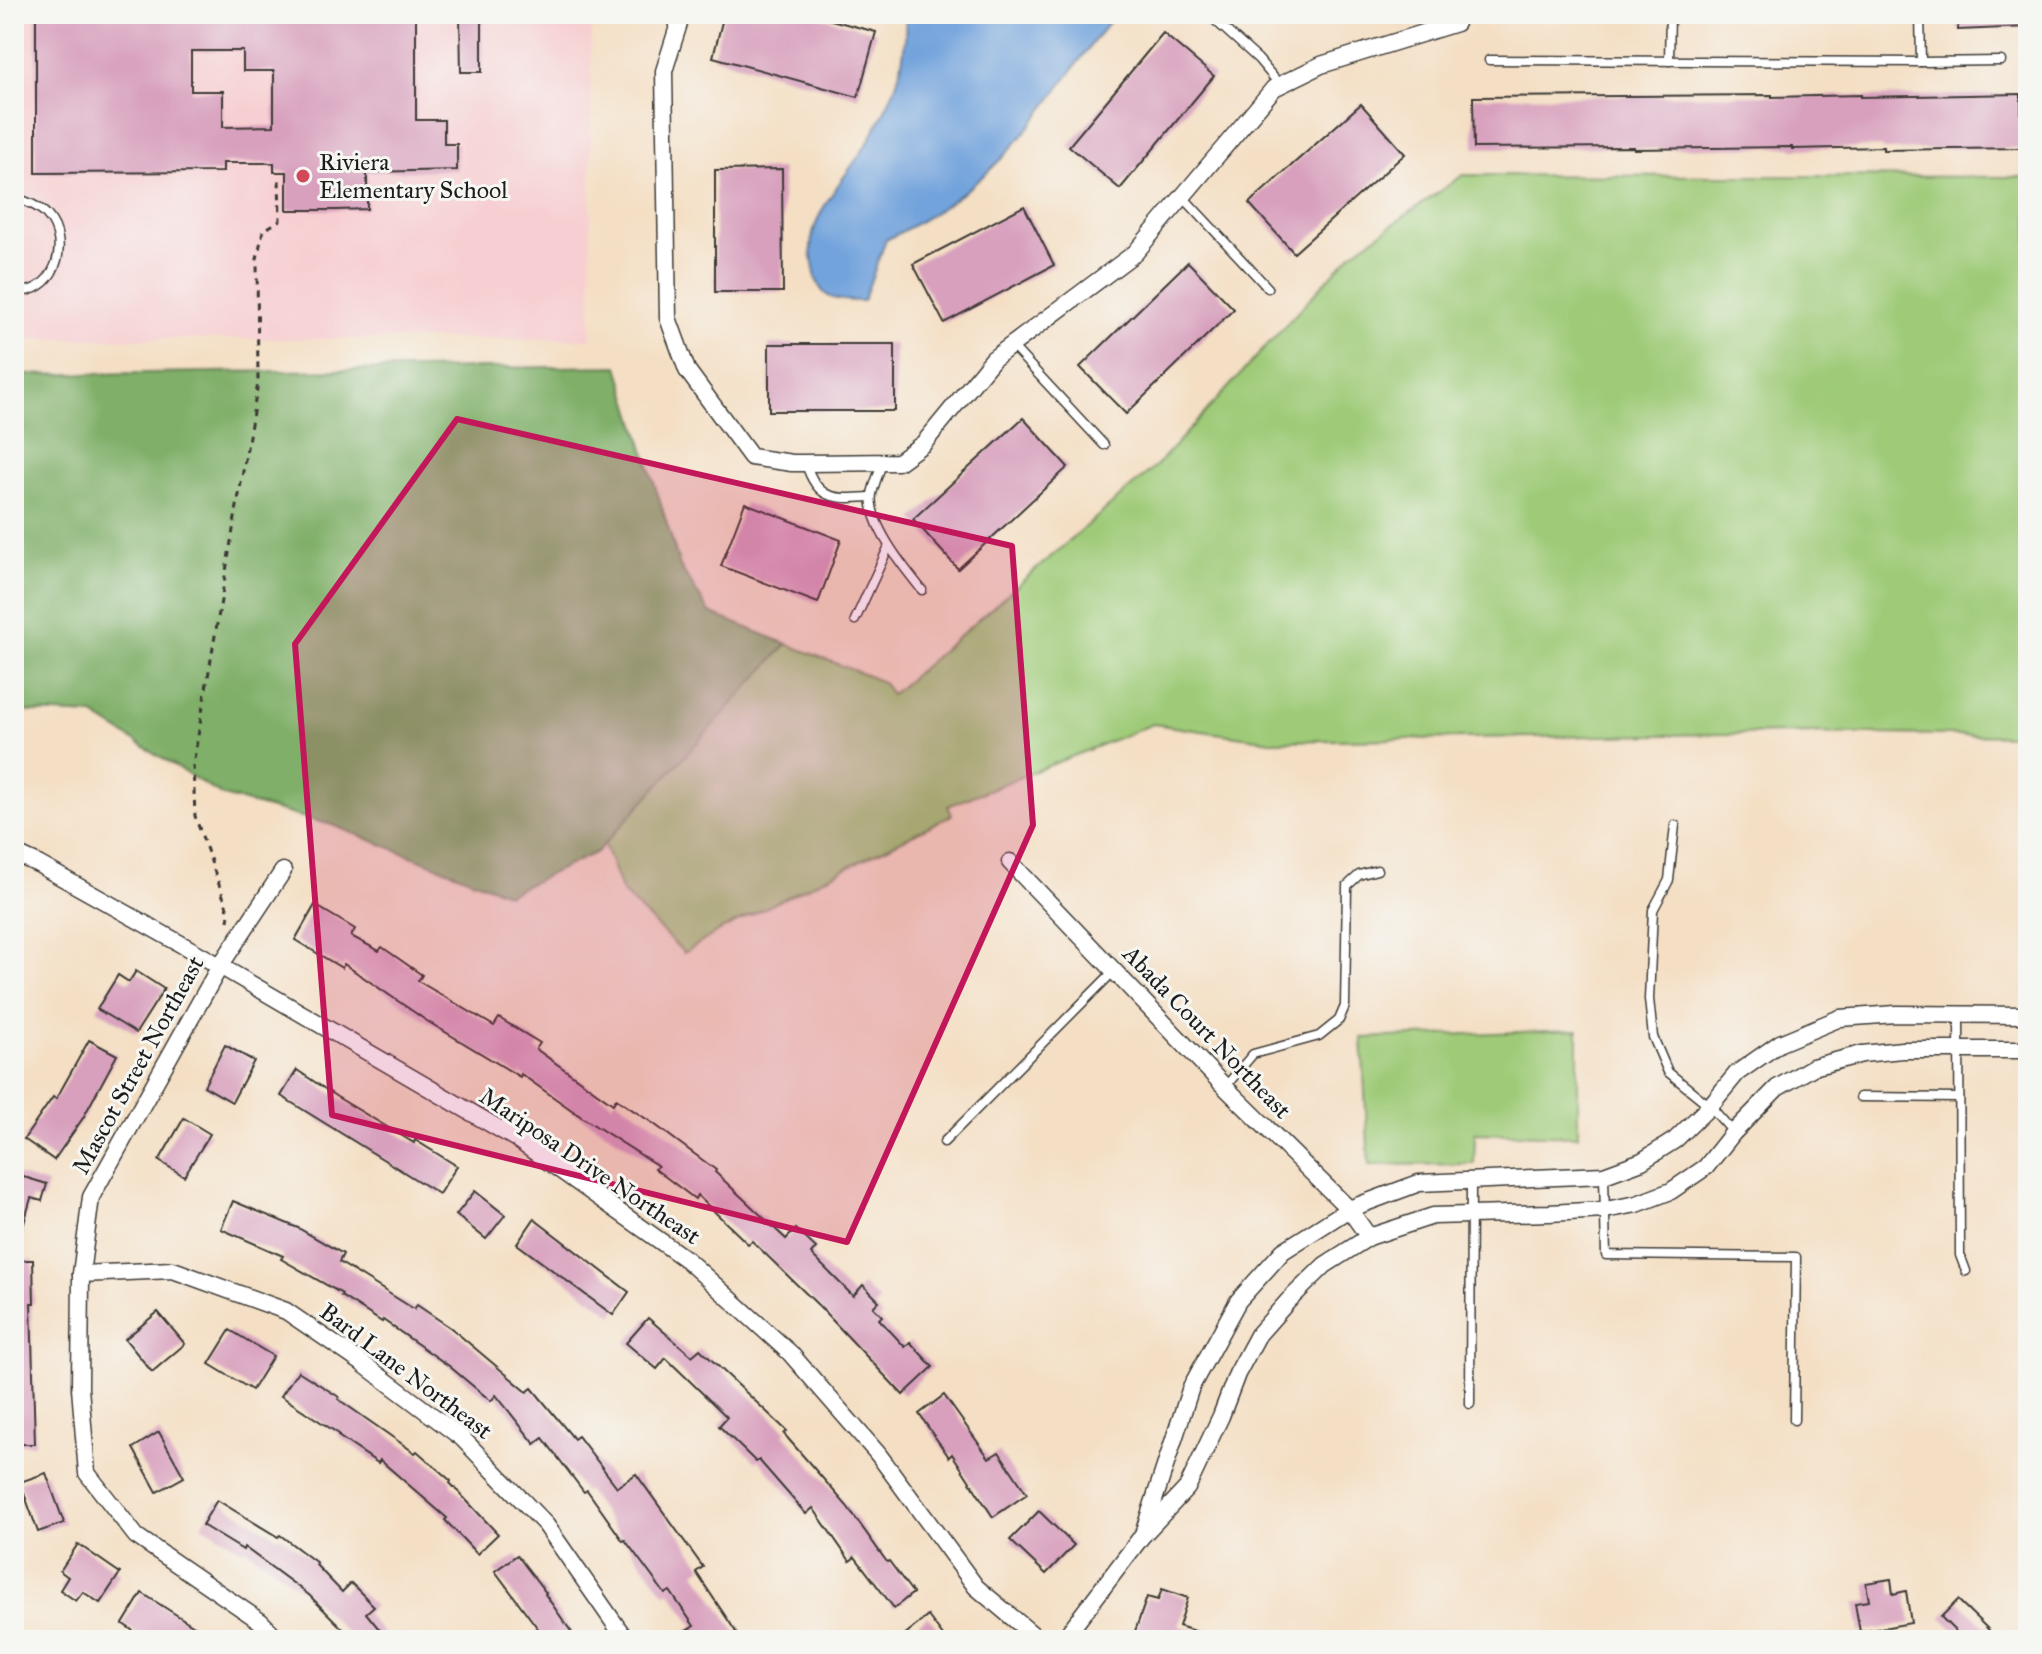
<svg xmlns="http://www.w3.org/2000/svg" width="2042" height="1654" viewBox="0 0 2042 1654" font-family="'IM FELL Great Primer',serif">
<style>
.built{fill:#f7cfd2}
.green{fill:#9fcb78;stroke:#5e744a;stroke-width:2}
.forest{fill:#7faf68;stroke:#4e6642;stroke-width:2}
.water{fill:#72a3dc;stroke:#47607c;stroke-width:2}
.building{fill:#d8a0bd;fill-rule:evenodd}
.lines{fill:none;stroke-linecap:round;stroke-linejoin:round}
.lane-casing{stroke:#3c3935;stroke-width:11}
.street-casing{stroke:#3c3935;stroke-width:19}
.path{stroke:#3c3935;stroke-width:3;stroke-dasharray:6 6;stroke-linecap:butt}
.lane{stroke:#fff;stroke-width:8}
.street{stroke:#fff;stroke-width:16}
.marked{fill:#c2185b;fill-opacity:0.2;stroke:#c2185b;stroke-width:6;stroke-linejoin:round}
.poi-dot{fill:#d1495b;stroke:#f6f6f2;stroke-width:3}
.labels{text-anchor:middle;stroke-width:6;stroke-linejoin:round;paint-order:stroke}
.poi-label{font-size:24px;fill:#1c1c1c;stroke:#f6f6f2;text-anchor:start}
.street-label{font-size:24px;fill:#1c1c1c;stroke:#f6f6f2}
</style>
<rect width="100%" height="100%" fill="#f6f6f2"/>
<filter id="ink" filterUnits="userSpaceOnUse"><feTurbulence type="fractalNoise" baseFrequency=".0125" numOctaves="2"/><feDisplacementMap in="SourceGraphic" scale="16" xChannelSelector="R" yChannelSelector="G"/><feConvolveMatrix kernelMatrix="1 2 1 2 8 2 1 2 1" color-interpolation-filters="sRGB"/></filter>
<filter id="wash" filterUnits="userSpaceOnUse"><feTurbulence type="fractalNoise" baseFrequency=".006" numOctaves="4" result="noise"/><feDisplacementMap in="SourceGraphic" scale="32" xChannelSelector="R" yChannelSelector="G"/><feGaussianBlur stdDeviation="1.8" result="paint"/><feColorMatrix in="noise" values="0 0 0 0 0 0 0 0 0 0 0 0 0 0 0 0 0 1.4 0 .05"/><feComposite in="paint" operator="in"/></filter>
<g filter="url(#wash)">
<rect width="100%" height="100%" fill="#f4dfc4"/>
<rect class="built" x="14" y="14" width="577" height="325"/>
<g class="green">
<path d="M 1463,175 L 2028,177 L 2028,736 L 1793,733 L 1271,741 L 1153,724 L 948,806 L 952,815 L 719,931 L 684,953 L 622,892 L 604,844 L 787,644 L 883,682 L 891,695 L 1157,465 L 1351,254 Z"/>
<path d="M 1578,1030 L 1578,1136 L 1475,1133 L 1474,1164 L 1369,1165 L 1362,1038 Z"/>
</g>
<path class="forest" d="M 618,366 L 680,566 L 710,613 L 787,644 L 597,852 L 508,894 L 332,825 L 223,796 L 93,715 L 14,711 L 14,375 Z"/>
<path class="water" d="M 905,14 L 1116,14 C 1076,60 1044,115 1001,159 C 969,192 927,219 886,240 L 863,301 C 840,301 821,302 815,274 C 814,267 811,258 811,250 C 810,212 849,174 868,142 C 878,125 888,105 895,87 C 903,67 907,35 905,14 Z"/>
<g id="blocks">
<g class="building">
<path d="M 36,14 L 416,14 L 416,120 L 444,120 L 444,144 L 457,144 L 457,170 L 367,172 L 367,209 L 336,210 L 287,210 L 287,172 L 274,172 L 274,163 L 223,163 L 223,172 L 36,173 ZM 191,51 L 243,51 L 243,71 L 274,71 L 274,126 L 223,127 L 223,91 L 191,91 Z"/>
<path d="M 460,14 L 482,14 L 482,72 L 461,72 Z"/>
<path d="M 724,14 L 809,14 L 876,32 L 858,97 L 713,57 Z"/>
<path d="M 1958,14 L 2028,14 L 2028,27 L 1958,30 Z"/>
<path d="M 1163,33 L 1214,76 L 1120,189 L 1069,146 Z"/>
<path d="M 2021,94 L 2021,148 L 1883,150 L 1883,147 L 1792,149 L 1792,147 L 1634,149 L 1634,147 L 1474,148 L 1473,97 L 1772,95 L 1772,97 L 1861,95 L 1861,97 Z"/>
<path d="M 1361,104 L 1405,154 L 1294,253 L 1249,203 Z"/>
<path d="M 782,169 L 783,292 L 715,292 L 715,170 Z"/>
<path d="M 1024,206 L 1054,265 L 944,323 L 913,264 Z"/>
<path d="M 1188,262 L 1234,309 L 1126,414 L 1080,367 Z"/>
<rect x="769" y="344" width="126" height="67"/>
<path d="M 1023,418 L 1068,467 L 958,569 L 913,519 Z"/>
<path d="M 745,503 L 841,540 L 818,603 L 721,566 Z"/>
<path d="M 315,905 L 355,929 L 351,936 L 379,951 L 382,947 L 422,975 L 418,981 L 494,1026 L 499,1018 L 540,1043 L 536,1049 L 613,1104 L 616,1099 L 654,1124 L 716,1170 L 715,1172 L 786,1239 L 796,1229 L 816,1248 L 811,1254 L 853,1296 L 863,1285 L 879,1301 L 873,1307 L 882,1316 L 879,1319 L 905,1347 L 910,1342 L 933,1367 L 903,1395 L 819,1306 L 752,1241 L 748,1244 L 697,1195 L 695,1199 L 655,1169 L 658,1166 L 580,1116 L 521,1074 L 520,1077 L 427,1021 L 344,964 L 342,968 L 295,940 Z"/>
<path d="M 136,971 L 164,989 L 136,1033 L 97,1009 L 118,975 L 129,982 Z"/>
<path d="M 89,1040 L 117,1055 L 83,1118 L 54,1160 L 24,1139 L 53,1097 L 56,1099 Z"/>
<path d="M 225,1045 L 254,1061 L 232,1102 L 204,1086 Z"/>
<path d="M 297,1070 L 337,1097 L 414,1143 L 415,1140 L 457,1166 L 439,1194 L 281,1096 Z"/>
<path d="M 184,1118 L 210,1134 L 184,1176 L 159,1161 Z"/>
<path d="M 14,1174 L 47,1184 L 42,1201 L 31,1198 L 19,1241 L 14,1241 Z"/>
<path d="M 475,1191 L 505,1215 L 486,1239 L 456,1215 Z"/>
<path d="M 233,1201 L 298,1228 L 343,1254 L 339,1262 L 414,1309 L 417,1305 L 451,1328 L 527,1392 L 532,1388 L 574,1439 L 578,1436 L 617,1487 L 636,1474 L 703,1567 L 696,1572 L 736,1632 L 724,1640 L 672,1640 L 694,1626 L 670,1591 L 665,1594 L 625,1540 L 623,1541 L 587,1490 L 584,1492 L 543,1438 L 535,1444 L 496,1395 L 491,1401 L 449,1366 L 383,1320 L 382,1322 L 341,1296 L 342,1294 L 281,1259 L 283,1256 L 221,1229 Z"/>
<path d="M 534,1219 L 629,1292 L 613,1315 L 517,1244 Z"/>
<path d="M 14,1260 L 33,1260 L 34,1303 L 31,1303 L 35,1444 L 14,1444 Z"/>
<path d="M 158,1312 L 185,1344 L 152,1372 L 125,1339 Z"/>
<path d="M 648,1318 L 692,1356 L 700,1349 L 787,1431 L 784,1434 L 847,1506 L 887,1562 L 889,1561 L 913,1593 L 894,1608 L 855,1557 L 850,1561 L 813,1508 L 806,1514 L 759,1460 L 756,1462 L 719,1426 L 727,1417 L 666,1358 L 657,1369 L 626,1343 Z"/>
<path d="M 230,1330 L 273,1356 L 252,1390 L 209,1364 Z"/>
<path d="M 298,1371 L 339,1397 L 338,1399 L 415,1453 L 417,1451 L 451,1481 L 450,1483 L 498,1534 L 477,1554 L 445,1520 L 447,1518 L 380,1460 L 378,1463 L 338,1436 L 339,1434 L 281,1396 Z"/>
<path d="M 944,1395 L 989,1458 L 999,1452 L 1027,1494 L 993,1517 L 952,1454 L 949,1457 L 919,1414 Z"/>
<path d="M 159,1432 L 184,1477 L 157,1492 L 133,1448 Z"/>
<path d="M 46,1473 L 64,1523 L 38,1532 L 20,1482 Z"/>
<path d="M 217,1500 L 278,1537 L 280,1535 L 317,1563 L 316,1565 L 342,1592 L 351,1583 L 374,1606 L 366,1613 L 388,1640 L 354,1640 L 309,1595 L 244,1547 L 243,1550 L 202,1525 Z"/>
<path d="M 1039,1511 L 1074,1545 L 1046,1574 L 1010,1540 Z"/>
<path d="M 78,1544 L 120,1573 L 100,1603 L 83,1592 L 76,1601 L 60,1590 L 68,1577 L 60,1571 Z"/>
<path d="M 517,1555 L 546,1593 L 545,1594 L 577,1640 L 525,1640 L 539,1630 L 495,1571 Z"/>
<path d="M 1891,1579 L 1893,1594 L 1906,1591 L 1911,1623 L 1860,1632 L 1855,1603 L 1869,1601 L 1866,1583 Z"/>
<path d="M 1162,1589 L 1188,1598 L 1179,1626 L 1213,1637 L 1213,1640 L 1132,1640 L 1147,1597 L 1158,1600 Z"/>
<path d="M 142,1593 L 216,1640 L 147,1640 L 123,1624 Z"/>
<path d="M 1958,1600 L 1989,1630 L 1979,1640 L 1964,1640 L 1941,1617 Z"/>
<path d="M 928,1616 L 946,1640 L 898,1640 Z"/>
</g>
</g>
</g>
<g filter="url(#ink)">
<use href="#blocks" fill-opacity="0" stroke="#3c3935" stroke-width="2"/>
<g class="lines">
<defs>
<g id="lane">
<path d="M 1208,14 L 1258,59 L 1280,85"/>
<path d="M 1489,60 L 1921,62 L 1920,14"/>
<path d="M 1669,61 L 1670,14"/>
<path d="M 1921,62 L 2001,61"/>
<path d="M 14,197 C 25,201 39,206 47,215 C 73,244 53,297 14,291"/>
<path d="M 1183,197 L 1268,288"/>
<path d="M 1012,346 L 1104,445"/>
<path d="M 882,463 C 879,473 874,484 872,494 C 867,523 905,569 922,590"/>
<path d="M 806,464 C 818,502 836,499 871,497"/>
<path d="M 855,620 L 889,546"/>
<path d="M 1675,825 L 1669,880 L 1653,910 L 1649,999 L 1653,1037 L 1668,1072 L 1710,1106 L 1733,1132"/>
<path d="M 1959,1014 L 1960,1255 L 1966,1271"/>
<path d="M 1225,1087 L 1253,1054 L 1319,1036 L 1339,1020 L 1345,1006 L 1347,886 L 1359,875 L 1377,870"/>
<path d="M 1860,1097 L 1959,1098"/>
<path d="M 944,1142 L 1114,971"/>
<path d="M 1604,1176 L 1606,1255 L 1796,1257 L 1794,1420"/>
<path d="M 1470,1404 L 1471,1181"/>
</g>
<g id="street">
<path d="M 682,14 L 664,71 L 668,318 L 687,370 L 751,457 L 792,463 L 806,463 L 898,462 L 924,443 L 993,359 L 1135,253 L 1274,88 L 1321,65 L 1456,23 L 1459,14"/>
<path d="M 14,853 L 38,864 L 220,966 L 515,1138 L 687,1260 L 790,1353 L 878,1454 L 976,1587 L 1039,1640"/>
<path d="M 1010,862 L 1225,1087 L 1349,1209 L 1369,1237"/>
<path d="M 81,1274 L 173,1270 L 286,1311 L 362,1363 L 462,1438 L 546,1525 L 626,1640"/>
<path d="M 1144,1531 L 1191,1387 L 1238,1301 L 1283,1251 L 1349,1209 L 1419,1183 L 1604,1175 L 1642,1161 L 1675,1140 L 1710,1106 L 1737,1073 L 1780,1043 L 1840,1018 L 1896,1014 L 2028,1015"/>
<path d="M 279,1640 L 260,1621 L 136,1536 L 87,1473 L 80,1388 L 81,1274 L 91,1197 L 220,966 L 283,871"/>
<path d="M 1063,1640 L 1142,1536 L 1187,1488 L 1221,1416 L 1237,1374 L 1258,1335 L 1288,1301 L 1325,1265 L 1369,1237 L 1433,1216 L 1549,1213 L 1605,1210 L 1637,1204 L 1671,1191 L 1706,1167 L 1733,1133 L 1777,1088 L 1813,1067 L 1862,1054 L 1902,1050 L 2028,1050"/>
</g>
</defs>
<use href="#lane" class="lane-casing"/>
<use href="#street" class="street-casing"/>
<path class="path" d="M 228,921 L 229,913 L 195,816 L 193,765 L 258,383 L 257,259 L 263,231 L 280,220 L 279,178"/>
<use href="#lane" class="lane"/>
<use href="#street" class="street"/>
</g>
</g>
<path class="marked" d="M 457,419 L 1012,546 L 1033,825 L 847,1242 L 332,1115 L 295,644 Z"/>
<circle class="poi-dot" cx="303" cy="176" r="8"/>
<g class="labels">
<g class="poi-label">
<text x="319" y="170">Riviera<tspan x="319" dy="28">Elementary School</tspan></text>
</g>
<g class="street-label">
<text transform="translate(1207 1032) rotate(46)" y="8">Abada Court Northeast</text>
<text transform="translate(138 1065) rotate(-61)" y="8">Mascot Street Northeast</text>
<text transform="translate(590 1166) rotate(34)" y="8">Mariposa Drive Northeast</text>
<text transform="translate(406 1371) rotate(37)" y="8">Bard Lane Northeast</text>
</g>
</g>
<rect width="2042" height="1654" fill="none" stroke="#f6f6f2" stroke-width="48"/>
</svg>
